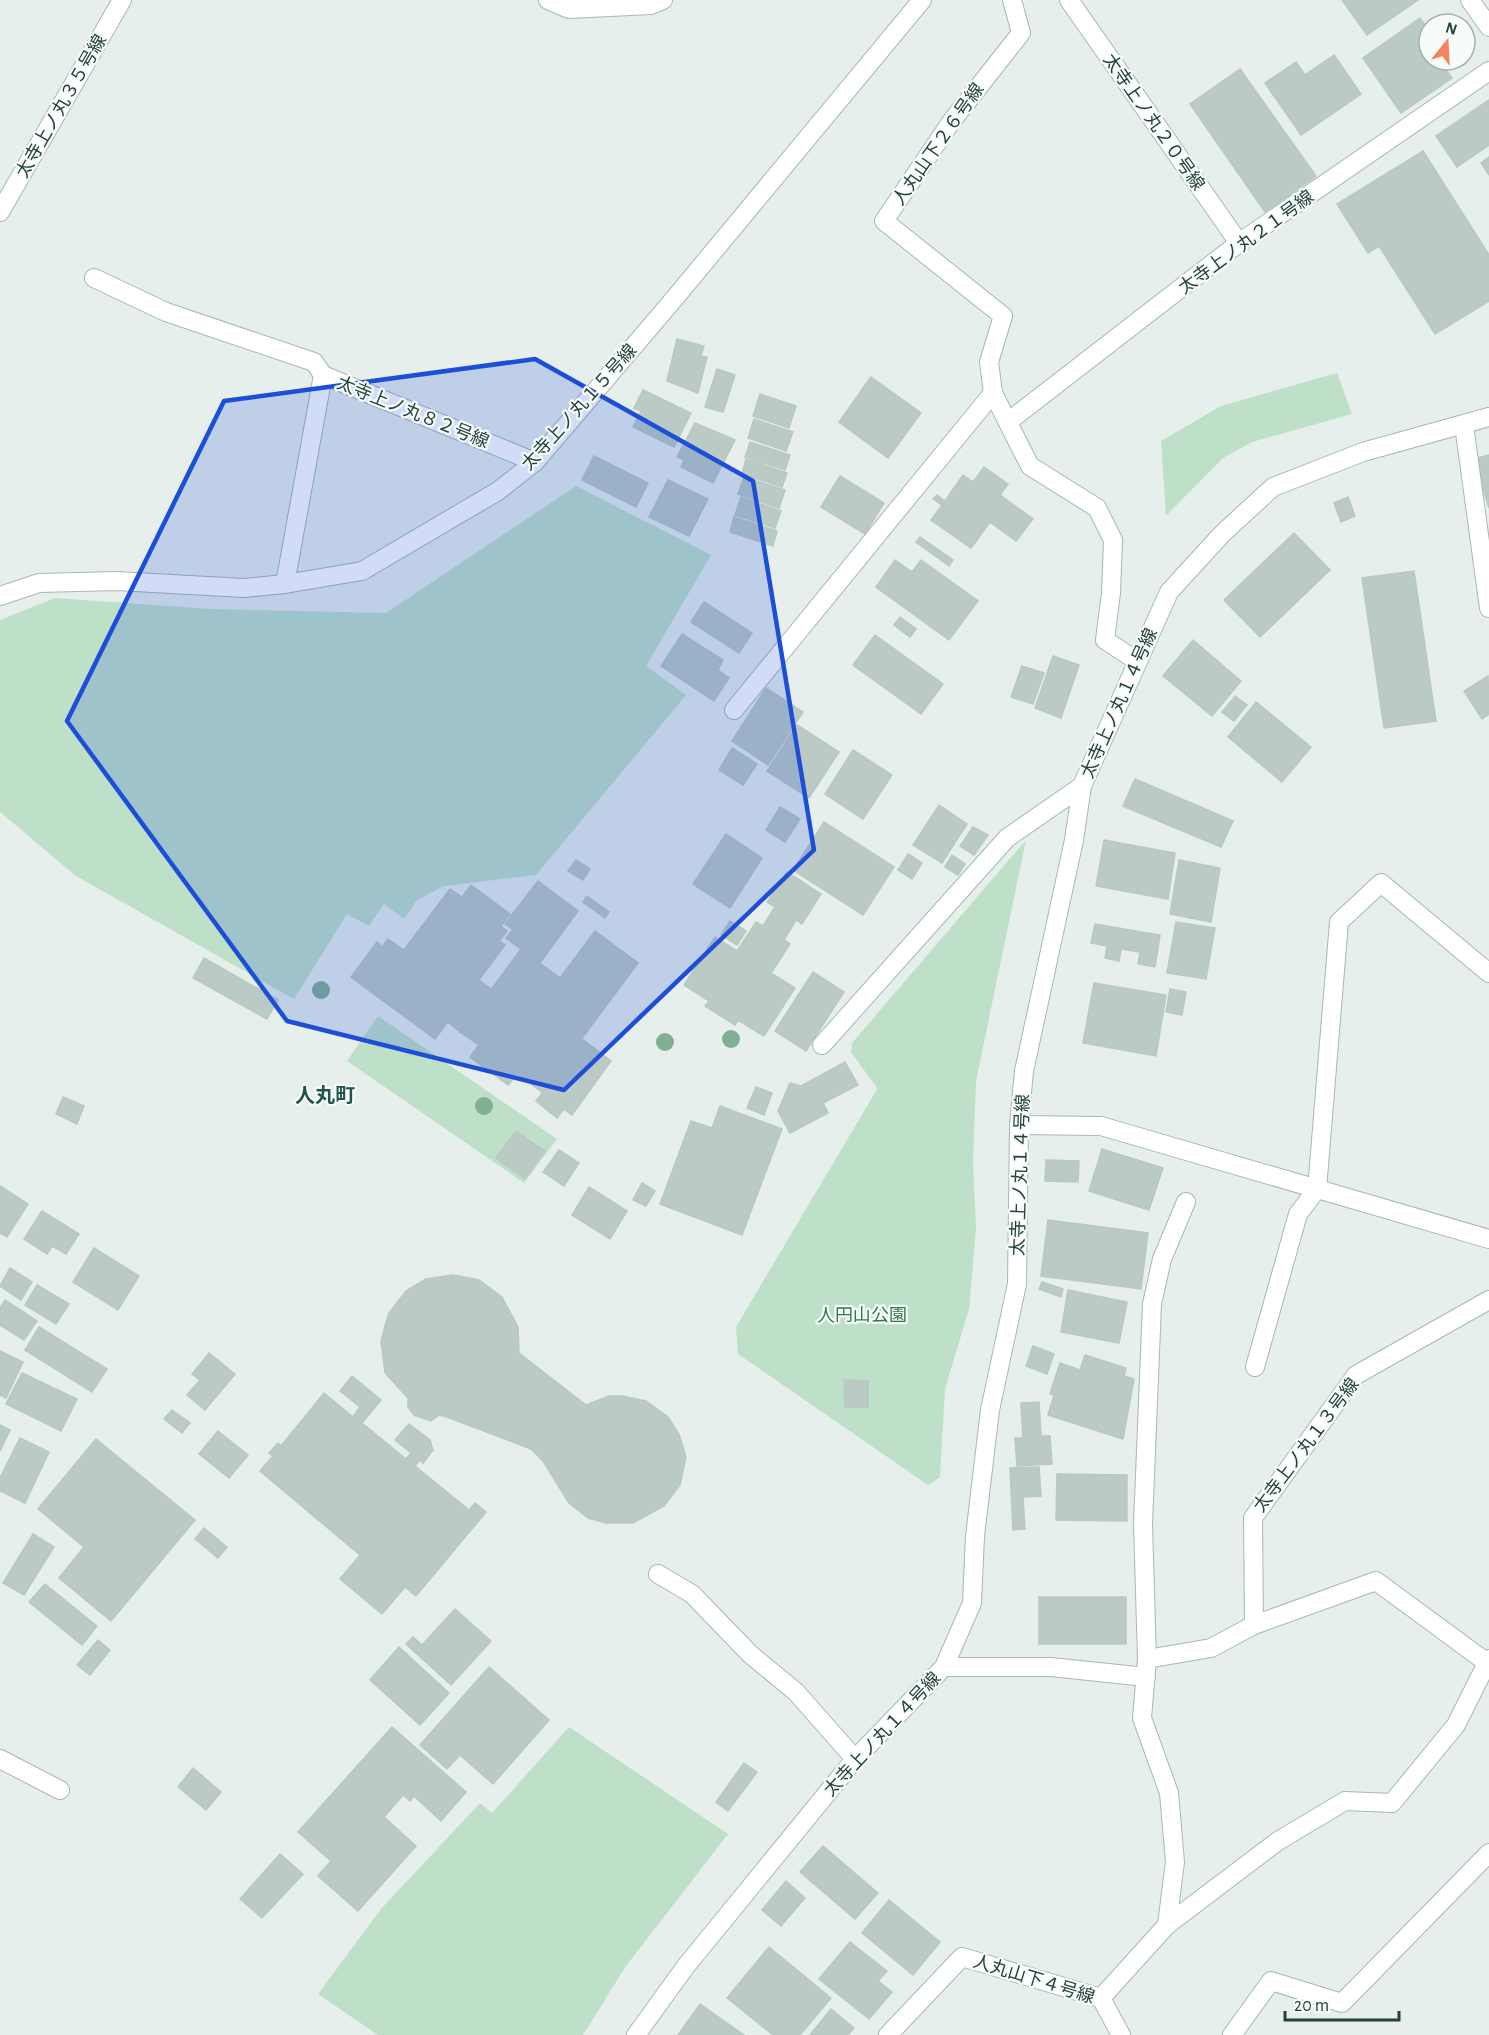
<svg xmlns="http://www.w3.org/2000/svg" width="1489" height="2035" viewBox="0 0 1489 2035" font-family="'Alegreya Sans','Noto Sans JP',sans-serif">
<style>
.green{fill:#bfe0c8}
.building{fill:#bbcac4;stroke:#b8c9c2;stroke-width:1.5}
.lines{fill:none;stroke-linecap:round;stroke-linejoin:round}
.minor-casing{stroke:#a8b8b2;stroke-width:20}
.minor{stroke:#fff;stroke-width:18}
.tree{fill:#80af93}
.marked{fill:#1d4ed8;fill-opacity:0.2;stroke:#1d4ed8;stroke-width:4.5;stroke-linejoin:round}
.labels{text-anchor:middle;stroke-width:4.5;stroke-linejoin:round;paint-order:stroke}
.street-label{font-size:18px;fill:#24423a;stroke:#f7fbf9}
.park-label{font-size:18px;fill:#2d7a4b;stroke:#f7fbf9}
.neighbourhood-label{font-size:20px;font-weight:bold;fill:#1f5548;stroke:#f7fbf9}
</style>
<rect width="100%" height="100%" fill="#e6efeb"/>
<g class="green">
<path d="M 1337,373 L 1352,414 L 1252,442 L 1223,458 L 1166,516 L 1161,441 L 1221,406 Z"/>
<path d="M 576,486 L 711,555 L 646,666 L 686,695 L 536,875 L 444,886 L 417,900 L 404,919 L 384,904 L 369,926 L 347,914 L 294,999 L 76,876 L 0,812 L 0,620 L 55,598 L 211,609 L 386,613 Z"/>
<path d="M 1026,840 L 976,1081 L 973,1162 L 976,1228 L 969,1309 L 945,1389 L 940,1477 L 928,1485 L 738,1354 L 736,1327 L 876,1091 L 877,1088 L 851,1052 L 852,1043 Z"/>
<path d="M 378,1016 L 557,1139 L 524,1183 L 347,1061 Z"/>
<path d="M 569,1727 L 728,1834 L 626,1966 L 583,2035 L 378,2035 L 318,1994 L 381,1909 L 480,1803 L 492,1813 Z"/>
</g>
<g class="building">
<path d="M 1342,0 L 1418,0 L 1367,35 Z"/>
<path d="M 1420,18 L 1429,31 L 1429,60 L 1448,60 L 1442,64 L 1452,78 L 1401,113 L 1363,58 Z"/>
<path d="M 1334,55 L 1361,94 L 1332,114 L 1305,75 Z"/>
<path d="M 1296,62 L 1332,114 L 1301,135 L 1265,83 Z"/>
<path d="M 1240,69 L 1316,176 L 1265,212 L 1190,104 Z"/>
<path d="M 1489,100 L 1489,145 L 1457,167 L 1436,136 Z"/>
<path d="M 1423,151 L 1489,255 L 1489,301 L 1435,334 L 1379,246 L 1368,253 L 1337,204 Z"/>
<path d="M 1489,157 L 1489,175 L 1481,163 Z"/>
<path d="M 677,339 L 704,346 L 701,356 L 707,357 L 698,393 L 667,381 Z"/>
<path d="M 717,369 L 735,375 L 723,412 L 705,407 Z"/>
<path d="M 871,377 L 921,413 L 888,458 L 839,422 Z"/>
<path d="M 643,390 L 691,413 L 674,447 L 633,427 L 641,411 L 634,408 Z"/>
<path d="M 760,394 L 796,406 L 789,428 L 753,416 Z"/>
<path d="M 754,419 L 793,432 L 786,451 L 748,438 Z"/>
<path d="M 695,423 L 735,440 L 713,483 L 681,467 L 684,460 L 677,457 Z"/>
<path d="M 750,442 L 790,455 L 785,470 L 745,457 Z"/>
<path d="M 1489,455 L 1489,508 L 1474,459 Z"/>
<path d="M 594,456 L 648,483 L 636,507 L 582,480 Z"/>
<path d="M 746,459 L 787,473 L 782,487 L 742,474 Z"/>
<path d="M 984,467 L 1008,484 L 1000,495 L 1033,519 L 1016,541 L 990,522 L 971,548 L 931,520 L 942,505 L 933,499 L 937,495 L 945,501 L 963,475 L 973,482 Z"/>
<path d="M 840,476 L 884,503 L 865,534 L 821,507 Z"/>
<path d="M 744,477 L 785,490 L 779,508 L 738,494 Z"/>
<path d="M 668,480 L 708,499 L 689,536 L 649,517 Z"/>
<path d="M 741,497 L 781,511 L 775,528 L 735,515 Z"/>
<path d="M 1348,497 L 1355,516 L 1341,522 L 1334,503 Z"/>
<path d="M 734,517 L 777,531 L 773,546 L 730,532 Z"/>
<path d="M 1294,533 L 1330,570 L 1260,637 L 1224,600 Z"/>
<path d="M 920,537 L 953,560 L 949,566 L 916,542 Z"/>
<path d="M 895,560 L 912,572 L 921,560 L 978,601 L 949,640 L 876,587 Z"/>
<path d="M 1414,571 L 1436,721 L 1384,728 L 1362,578 Z"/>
<path d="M 704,602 L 752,633 L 739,653 L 691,622 Z"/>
<path d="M 900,617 L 916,629 L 910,637 L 894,625 Z"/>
<path d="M 682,634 L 723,660 L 718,670 L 729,678 L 714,701 L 661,666 Z"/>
<path d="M 875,635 L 943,684 L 921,714 L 853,665 Z"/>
<path d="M 1193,640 L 1241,681 L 1212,716 L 1163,676 Z"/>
<path d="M 1053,656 L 1079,665 L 1061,718 L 1035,708 Z"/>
<path d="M 1022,666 L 1044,673 L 1033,704 L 1011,697 Z"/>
<path d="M 1488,676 L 1489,714 L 1482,719 L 1464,691 Z"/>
<path d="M 766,688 L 803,712 L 768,765 L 732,741 Z"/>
<path d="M 1235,696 L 1247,705 L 1234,721 L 1222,712 Z"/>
<path d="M 1256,702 L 1311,747 L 1282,782 L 1228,737 Z"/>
<path d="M 797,725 L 839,752 L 809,798 L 767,771 Z"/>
<path d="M 732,748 L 757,764 L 743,785 L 719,770 Z"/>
<path d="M 853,750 L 892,775 L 863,819 L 825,794 Z"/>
<path d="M 1135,779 L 1233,821 L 1221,847 L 1123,806 Z"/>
<path d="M 939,805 L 967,824 L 942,863 L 913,845 Z"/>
<path d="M 780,807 L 800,819 L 785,842 L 766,830 Z"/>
<path d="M 824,822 L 894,867 L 863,915 L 793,870 Z"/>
<path d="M 973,827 L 988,835 L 974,855 L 960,846 Z"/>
<path d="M 726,834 L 762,858 L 730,908 L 693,884 Z"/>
<path d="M 1104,840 L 1175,853 L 1168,899 L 1096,886 Z"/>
<path d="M 908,854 L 922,863 L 912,879 L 898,870 Z"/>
<path d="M 952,855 L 965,864 L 958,875 L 945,867 Z"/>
<path d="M 576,860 L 590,869 L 583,880 L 568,871 Z"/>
<path d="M 1179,860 L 1220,868 L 1211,922 L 1170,914 Z"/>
<path d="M 787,872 L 821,894 L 802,924 L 796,920 L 784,940 L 790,944 L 771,973 L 795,988 L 764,1036 L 738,1020 L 735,1025 L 705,1006 L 709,1001 L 684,985 L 715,937 L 737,951 L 756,922 L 763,926 L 775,907 L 767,902 Z"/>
<path d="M 538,881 L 578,911 L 540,963 L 506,938 L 513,929 L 505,924 Z"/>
<path d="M 471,885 L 510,914 L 501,926 L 507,931 L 499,941 L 505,945 L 435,1039 L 351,977 L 377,942 L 382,947 L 388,939 L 404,950 L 450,889 L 462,897 Z"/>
<path d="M 587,896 L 609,912 L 605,918 L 583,902 Z"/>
<path d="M 730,921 L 746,931 L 737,945 L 721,935 Z"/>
<path d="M 1176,922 L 1215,928 L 1206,979 L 1167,973 Z"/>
<path d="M 1095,924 L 1160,935 L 1155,967 L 1138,964 L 1140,952 L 1121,949 L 1119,961 L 1105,958 L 1107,946 L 1091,943 Z"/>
<path d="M 595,931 L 638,963 L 542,1092 L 517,1074 L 508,1085 L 470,1057 L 479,1045 L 460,1032 L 521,949 L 560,978 Z"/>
<path d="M 204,958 L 278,1000 L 267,1019 L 193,978 Z"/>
<path d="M 813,972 L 844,992 L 806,1051 L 775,1031 Z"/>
<path d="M 479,980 L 491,989 L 460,1032 L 448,1022 Z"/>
<path d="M 1094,983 L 1166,995 L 1156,1056 L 1083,1043 Z"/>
<path d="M 1170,989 L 1186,992 L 1182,1015 L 1166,1012 Z"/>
<path d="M 582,1039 L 611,1061 L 572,1115 L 564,1109 L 557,1118 L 536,1101 Z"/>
<path d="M 845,1062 L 858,1085 L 823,1103 L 828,1113 L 790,1133 L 778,1111 L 790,1083 L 801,1086 Z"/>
<path d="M 756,1087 L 772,1093 L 764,1115 L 747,1108 Z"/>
<path d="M 63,1097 L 84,1106 L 77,1124 L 56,1114 Z"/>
<path d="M 720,1106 L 782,1129 L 742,1235 L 660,1204 L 691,1121 L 712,1128 Z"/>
<path d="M 516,1131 L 545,1151 L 525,1179 L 496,1158 Z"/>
<path d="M 1102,1149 L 1163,1168 L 1149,1210 L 1089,1191 Z"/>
<path d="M 559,1150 L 579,1163 L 564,1186 L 543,1172 Z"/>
<path d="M 1046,1160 L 1079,1161 L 1078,1182 L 1045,1181 Z"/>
<path d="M 642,1183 L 655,1191 L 646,1206 L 633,1200 Z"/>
<path d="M 0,1186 L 28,1204 L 7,1237 L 0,1233 Z"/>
<path d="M 589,1187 L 627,1211 L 610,1239 L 572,1215 Z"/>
<path d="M 42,1211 L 79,1234 L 66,1254 L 52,1246 L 47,1254 L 24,1239 Z"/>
<path d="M 1048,1220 L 1148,1233 L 1141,1289 L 1041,1276 Z"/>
<path d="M 94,1248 L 139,1276 L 118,1310 L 73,1282 Z"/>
<path d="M 10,1268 L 32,1282 L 21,1300 L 0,1286 Z"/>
<path d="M 453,1275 L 479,1280 L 502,1297 L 518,1327 L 519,1353 L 586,1405 L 609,1396 L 622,1396 L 646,1401 L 668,1417 L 679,1434 L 686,1457 L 680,1485 L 664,1506 L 633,1523 L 606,1523 L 588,1518 L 569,1503 L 543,1461 L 531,1449 L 447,1417 L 439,1415 L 431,1421 L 414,1415 L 408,1407 L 408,1398 L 385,1373 L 381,1341 L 385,1326 L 389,1313 L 406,1291 L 426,1279 Z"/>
<path d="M 1042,1282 L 1063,1289 L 1061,1297 L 1039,1289 Z"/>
<path d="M 37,1285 L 69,1304 L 56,1324 L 25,1305 Z"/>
<path d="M 1068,1290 L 1127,1302 L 1119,1343 L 1061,1332 Z"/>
<path d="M 5,1300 L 37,1321 L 24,1340 L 0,1325 L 0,1308 Z"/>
<path d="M 39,1327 L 107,1369 L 92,1392 L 25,1350 Z"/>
<path d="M 1033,1346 L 1054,1354 L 1047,1374 L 1026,1366 Z"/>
<path d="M 0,1351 L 23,1362 L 6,1398 L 0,1395 Z"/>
<path d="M 209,1353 L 235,1374 L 205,1410 L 187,1395 L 200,1380 L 192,1374 Z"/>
<path d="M 1085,1355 L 1126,1368 L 1124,1376 L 1134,1379 L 1123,1439 L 1048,1415 L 1054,1395 L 1050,1394 L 1060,1363 L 1080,1370 Z"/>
<path d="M 22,1373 L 77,1399 L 61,1431 L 6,1404 Z"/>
<path d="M 352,1376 L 381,1400 L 362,1423 L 406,1459 L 411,1453 L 395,1440 L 409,1424 L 430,1440 L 433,1450 L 423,1463 L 420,1460 L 415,1466 L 469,1510 L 475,1503 L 486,1512 L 416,1596 L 405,1587 L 382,1614 L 340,1579 L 360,1555 L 260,1471 L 273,1456 L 269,1453 L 278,1443 L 281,1446 L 324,1393 L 353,1417 L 360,1407 L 340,1391 Z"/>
<path d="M 844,1380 L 868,1381 L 868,1407 L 845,1407 Z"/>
<path d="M 1039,1402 L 1041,1436 L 1050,1436 L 1052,1464 L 1017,1466 L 1015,1438 L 1023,1438 L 1021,1403 Z"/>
<path d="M 172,1410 L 190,1423 L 182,1433 L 164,1419 Z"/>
<path d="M 0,1425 L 10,1430 L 0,1451 Z"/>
<path d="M 218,1431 L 248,1455 L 229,1478 L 199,1454 Z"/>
<path d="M 20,1438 L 49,1452 L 25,1503 L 0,1491 L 0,1478 Z"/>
<path d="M 96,1439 L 195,1520 L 111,1621 L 59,1578 L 84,1547 L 38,1509 Z"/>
<path d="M 1039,1467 L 1041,1496 L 1023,1497 L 1025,1529 L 1013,1530 L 1010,1468 Z"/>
<path d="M 1057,1474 L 1127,1475 L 1127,1521 L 1056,1520 Z"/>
<path d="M 204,1528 L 227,1547 L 218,1558 L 195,1539 Z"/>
<path d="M 33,1534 L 54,1547 L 24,1595 L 3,1583 Z"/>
<path d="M 45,1584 L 97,1626 L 82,1645 L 29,1602 Z"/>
<rect x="1039" y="1597" width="87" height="47"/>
<path d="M 455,1609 L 491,1641 L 451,1685 L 406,1644 L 413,1637 L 422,1645 Z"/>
<path d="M 98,1640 L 110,1650 L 90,1675 L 77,1665 Z"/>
<path d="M 399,1647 L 449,1693 L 420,1725 L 370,1680 Z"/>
<path d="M 489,1667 L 549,1720 L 493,1784 L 460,1755 L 447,1769 L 420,1745 Z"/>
<path d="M 392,1727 L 466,1792 L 441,1821 L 414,1796 L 410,1801 L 403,1795 L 384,1817 L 416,1846 L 358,1911 L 318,1876 L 331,1861 L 298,1832 Z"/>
<path d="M 744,1763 L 757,1772 L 728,1811 L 716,1802 Z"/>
<path d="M 193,1768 L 221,1792 L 206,1810 L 178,1787 Z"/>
<path d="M 823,1846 L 878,1893 L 855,1919 L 800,1872 Z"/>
<path d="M 280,1854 L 303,1874 L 262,1918 L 240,1899 Z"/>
<path d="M 786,1881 L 805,1898 L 781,1926 L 762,1910 Z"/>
<path d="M 889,1900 L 940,1942 L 913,1975 L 862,1933 Z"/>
<path d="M 850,1942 L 887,1971 L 878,1981 L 892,1992 L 869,2019 L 819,1979 Z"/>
<path d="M 769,1947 L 831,1998 L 800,2035 L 773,2035 L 727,1998 Z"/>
<path d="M 700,2004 L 744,2035 L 678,2035 Z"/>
<path d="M 831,2009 L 854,2028 L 848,2035 L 810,2035 Z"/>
</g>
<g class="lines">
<defs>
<g id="minor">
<path d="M 548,0 L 569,9 L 651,5 L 663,0"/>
<path d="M 1012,0 L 1021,33 L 951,122 L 884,221 L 1003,316 L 989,362 L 993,393 L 1030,466 L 1097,508 L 1113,540 L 1111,593 L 1105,640 L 1137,661"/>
<path d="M 1069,0 L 1239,243"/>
<path d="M 1470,0 L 1489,27"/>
<path d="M 0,212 L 122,0"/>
<path d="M 94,278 L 166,312 L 314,362 L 323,375"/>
<path d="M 1009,421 L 1239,243 L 1489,71"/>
<path d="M 1464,425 L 1489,608"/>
<path d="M 285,584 L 323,375 L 535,462"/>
<path d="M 0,596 L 39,583 L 117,581 L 244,588 L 285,584 L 362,571 L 498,491 L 535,462 L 674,299 L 922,0"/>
<path d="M 734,710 L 993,393"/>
<path d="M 822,1045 L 1007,838 L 1082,786"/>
<path d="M 1019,1125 L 1101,1126 L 1489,1239"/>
<path d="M 1255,1367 L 1298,1214 L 1317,1189 L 1339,922 L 1381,883 L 1489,973"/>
<path d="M 658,1574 L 692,1594 L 750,1654 L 796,1692 L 855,1759"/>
<path d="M 1254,1625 L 1376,1581 L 1486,1662"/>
<path d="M 1147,1659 L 1211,1648 L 1254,1625 L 1253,1518 L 1356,1375 L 1489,1300"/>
<path d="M 944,1667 L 1051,1667 L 1146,1677"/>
<path d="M 0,1759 L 60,1790"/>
<path d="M 1167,1925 L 1175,1862 L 1169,1793 L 1142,1718 L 1147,1659 L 1143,1524 L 1152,1304 L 1162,1259 L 1186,1202"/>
<path d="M 1101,1998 L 1167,1925 L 1278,1841 L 1345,1801 L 1392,1803 L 1456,1725 L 1489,1659"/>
<path d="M 636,2035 L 686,1966 L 855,1759 L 944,1667 L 972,1603 L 975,1536 L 990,1410 L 1017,1284 L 1019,1125 L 1024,1071 L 1074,840 L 1082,786 L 1169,592 L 1222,534 L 1273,487 L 1363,452 L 1489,417"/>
<path d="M 888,2035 L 962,1957 L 1101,1998 L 1121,2035"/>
<path d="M 1232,2035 L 1271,1981 L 1342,2003 L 1489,1853"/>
</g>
</defs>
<use href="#minor" class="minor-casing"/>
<use href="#minor" class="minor"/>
</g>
<g class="tree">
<circle cx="321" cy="990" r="9"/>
<circle cx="731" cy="1039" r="9"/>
<circle cx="665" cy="1042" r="9"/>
<circle cx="484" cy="1106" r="9"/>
</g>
<path class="marked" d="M 535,359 L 753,481 L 814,850 L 564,1090 L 287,1021 L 67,721 L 224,401 Z"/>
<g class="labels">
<g class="street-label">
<text transform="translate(61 106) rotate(-60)" y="6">太寺上ノ丸３５号線</text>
<text transform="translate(1154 122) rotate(55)" y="6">太寺上ノ丸２０号線</text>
<text transform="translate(938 144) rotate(-55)" y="6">人丸山下２６号線</text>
<text transform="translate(1246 242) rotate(-36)" y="6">太寺上ノ丸２１号線</text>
<text transform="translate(579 407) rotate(-48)" y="6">太寺上ノ丸１５号線</text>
<text transform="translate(413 412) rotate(22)" y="6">太寺上ノ丸８２号線</text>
<text transform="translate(1119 703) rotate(-66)" y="6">太寺上ノ丸１４号線</text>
<text transform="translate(1020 1175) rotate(-88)" y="6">太寺上ノ丸１４号線</text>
<text transform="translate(1306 1445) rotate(-53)" y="6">太寺上ノ丸１３号線</text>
<text transform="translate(882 1734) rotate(-47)" y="6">太寺上ノ丸１４号線</text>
<text transform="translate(1034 1979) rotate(17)" y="6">人丸山下４号線</text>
</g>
<g class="park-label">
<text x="862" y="1321">人円山公園</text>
</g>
<g class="neighbourhood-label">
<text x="325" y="1102">人丸町</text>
</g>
</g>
<g transform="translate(1447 42) rotate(18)"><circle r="28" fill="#f7fbf9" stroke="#a3b1ad" stroke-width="1.5"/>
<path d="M0-4.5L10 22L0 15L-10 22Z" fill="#f4845f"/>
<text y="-9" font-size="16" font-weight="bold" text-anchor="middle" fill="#24423a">N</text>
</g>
<path d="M1285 2011v9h114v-9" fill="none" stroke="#24423a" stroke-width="3"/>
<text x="1294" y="2011" font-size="18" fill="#24423a" stroke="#f7fbf9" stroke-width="4.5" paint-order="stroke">20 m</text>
</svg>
